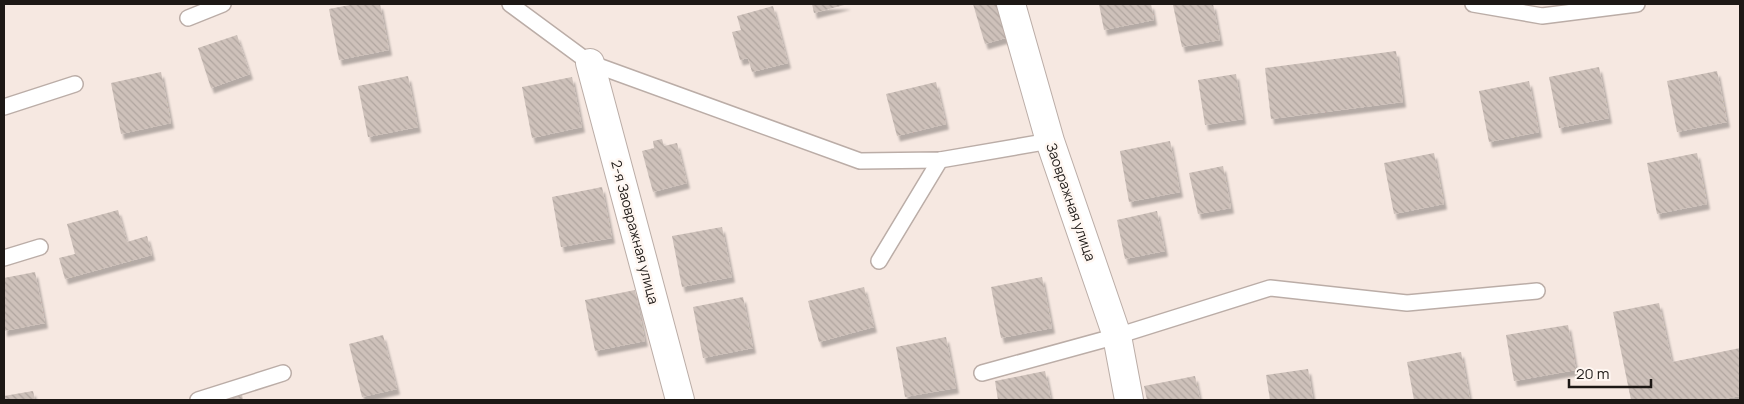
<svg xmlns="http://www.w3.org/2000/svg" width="1744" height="404" viewBox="0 0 1744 404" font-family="Manrope,sans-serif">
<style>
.building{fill:url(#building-back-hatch);filter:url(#shadow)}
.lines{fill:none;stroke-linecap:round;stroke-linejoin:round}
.lane-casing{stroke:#bbada7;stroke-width:18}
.street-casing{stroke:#bbada7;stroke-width:30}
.lane{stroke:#fff;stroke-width:15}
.street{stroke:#fff;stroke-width:28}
.labels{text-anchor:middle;stroke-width:5;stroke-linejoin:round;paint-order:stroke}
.street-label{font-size:14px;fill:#1d1815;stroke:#fff7f2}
</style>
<defs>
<pattern id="building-back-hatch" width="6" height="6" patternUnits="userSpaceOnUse" patternTransform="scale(1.25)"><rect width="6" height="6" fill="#cec1ba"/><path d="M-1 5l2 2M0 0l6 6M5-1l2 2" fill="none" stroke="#b0a59f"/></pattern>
<filter id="shadow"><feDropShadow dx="3" dy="5.5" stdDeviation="1" flood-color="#0004"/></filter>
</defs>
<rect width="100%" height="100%" fill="#f6e8e1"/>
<g class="building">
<path d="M 355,4 L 380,4 L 389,50 L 339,60 L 329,9 Z"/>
<path d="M 812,4 L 848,4 L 814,13 Z"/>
<path d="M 973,4 L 1000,4 L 1009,37 L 985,44 Z"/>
<path d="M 1099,4 L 1151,4 L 1154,20 L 1104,30 Z"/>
<path d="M 1178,4 L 1213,4 L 1220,40 L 1182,47 L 1173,5 Z"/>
<path d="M 773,6 L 788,63 L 752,72 L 748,58 L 740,60 L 732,32 L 741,30 L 737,16 Z"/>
<path d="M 237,35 L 250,74 L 211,88 L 198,48 Z"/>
<path d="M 1396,51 L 1403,102 L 1271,119 L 1265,68 Z"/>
<path d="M 1599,67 L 1609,118 L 1559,128 L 1549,77 Z"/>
<path d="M 1717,71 L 1727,122 L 1677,132 L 1667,81 Z"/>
<path d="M 161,72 L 171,123 L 121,134 L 111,83 Z"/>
<path d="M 1236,74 L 1243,119 L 1205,125 L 1198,80 Z"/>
<path d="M 408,76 L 418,127 L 368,137 L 358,86 Z"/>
<path d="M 572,77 L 582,127 L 532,138 L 522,87 Z"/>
<path d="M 1529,81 L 1539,132 L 1489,142 L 1479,91 Z"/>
<path d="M 936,82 L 946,124 L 897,136 L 886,94 Z"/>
<path d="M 662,139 L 664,146 L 677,143 L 687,183 L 653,192 L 642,151 L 654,148 L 653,141 Z"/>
<path d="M 1170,141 L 1180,192 L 1129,202 L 1120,151 Z"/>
<path d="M 1434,153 L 1444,204 L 1394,214 L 1384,163 Z"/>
<path d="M 1697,153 L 1707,204 L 1657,214 L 1647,163 Z"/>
<path d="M 1223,166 L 1231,208 L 1198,214 L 1189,173 Z"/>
<path d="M 602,187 L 612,238 L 561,247 L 552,197 Z"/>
<path d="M 118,210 L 127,242 L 147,236 L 152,255 L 65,279 L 59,258 L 75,254 L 67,224 Z"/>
<path d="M 1157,211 L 1165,251 L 1125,259 L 1117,220 Z"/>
<path d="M 722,227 L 732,277 L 682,287 L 672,236 Z"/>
<path d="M 35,272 L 45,323 L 4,331 L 4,278 Z"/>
<path d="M 1042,277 L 1052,328 L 1001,338 L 991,287 Z"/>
<path d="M 864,287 L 874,327 L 819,342 L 808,301 Z"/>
<path d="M 635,290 L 645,341 L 595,351 L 585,300 Z"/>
<path d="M 743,297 L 753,348 L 703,358 L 693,307 Z"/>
<path d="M 1659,303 L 1672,362 L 1740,348 L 1740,396 L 1719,400 L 1631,400 L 1613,312 Z"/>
<path d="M 1568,325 L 1576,370 L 1514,381 L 1506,335 Z"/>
<path d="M 383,335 L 397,389 L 362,397 L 349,344 Z"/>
<path d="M 946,337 L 956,388 L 905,397 L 896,347 Z"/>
<path d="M 1461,352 L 1470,400 L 1414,400 L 1407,362 Z"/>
<path d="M 1308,369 L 1313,400 L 1270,400 L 1266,375 Z"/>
<path d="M 1045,371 L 1051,400 L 998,400 L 995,381 Z"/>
<path d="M 1195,376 L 1200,400 L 1147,400 L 1144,386 Z"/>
<path d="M 33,391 L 35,400 L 4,400 L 4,396 Z"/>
<path d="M 242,395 L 243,400 L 222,400 Z"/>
</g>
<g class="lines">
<defs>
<g id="lane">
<path d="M 510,4 L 590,63 L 860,161 L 940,160 L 1050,141"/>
<path d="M 1473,4 L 1542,16 L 1637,4"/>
<path d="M 188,18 L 223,4"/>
<path d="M 4,107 L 75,84"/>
<path d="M 4,258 L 40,247"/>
<path d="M 879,261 L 940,160"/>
<path d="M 982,373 L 1117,336 L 1270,288 L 1407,303 L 1537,291"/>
<path d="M 198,400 L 283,373"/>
</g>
<g id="street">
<path d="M 1011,4 L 1050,141 L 1117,336 L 1129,400"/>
<path d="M 590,63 L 680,400"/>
</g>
</defs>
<use href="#lane" class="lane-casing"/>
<use href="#street" class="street-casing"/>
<use href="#lane" class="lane"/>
<use href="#street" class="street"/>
</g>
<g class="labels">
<g class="street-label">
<text transform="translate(1071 202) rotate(71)" y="5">Заовражная улица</text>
<text transform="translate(635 232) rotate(75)" y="5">2-я Заовражная улица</text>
</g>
</g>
<rect width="1744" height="404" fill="none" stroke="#1d1815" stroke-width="10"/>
<path d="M1569 379v8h82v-8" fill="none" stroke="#1d1815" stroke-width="2.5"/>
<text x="1576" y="379" font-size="15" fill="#1d1815" stroke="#fff7f2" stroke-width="4" paint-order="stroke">20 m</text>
</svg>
